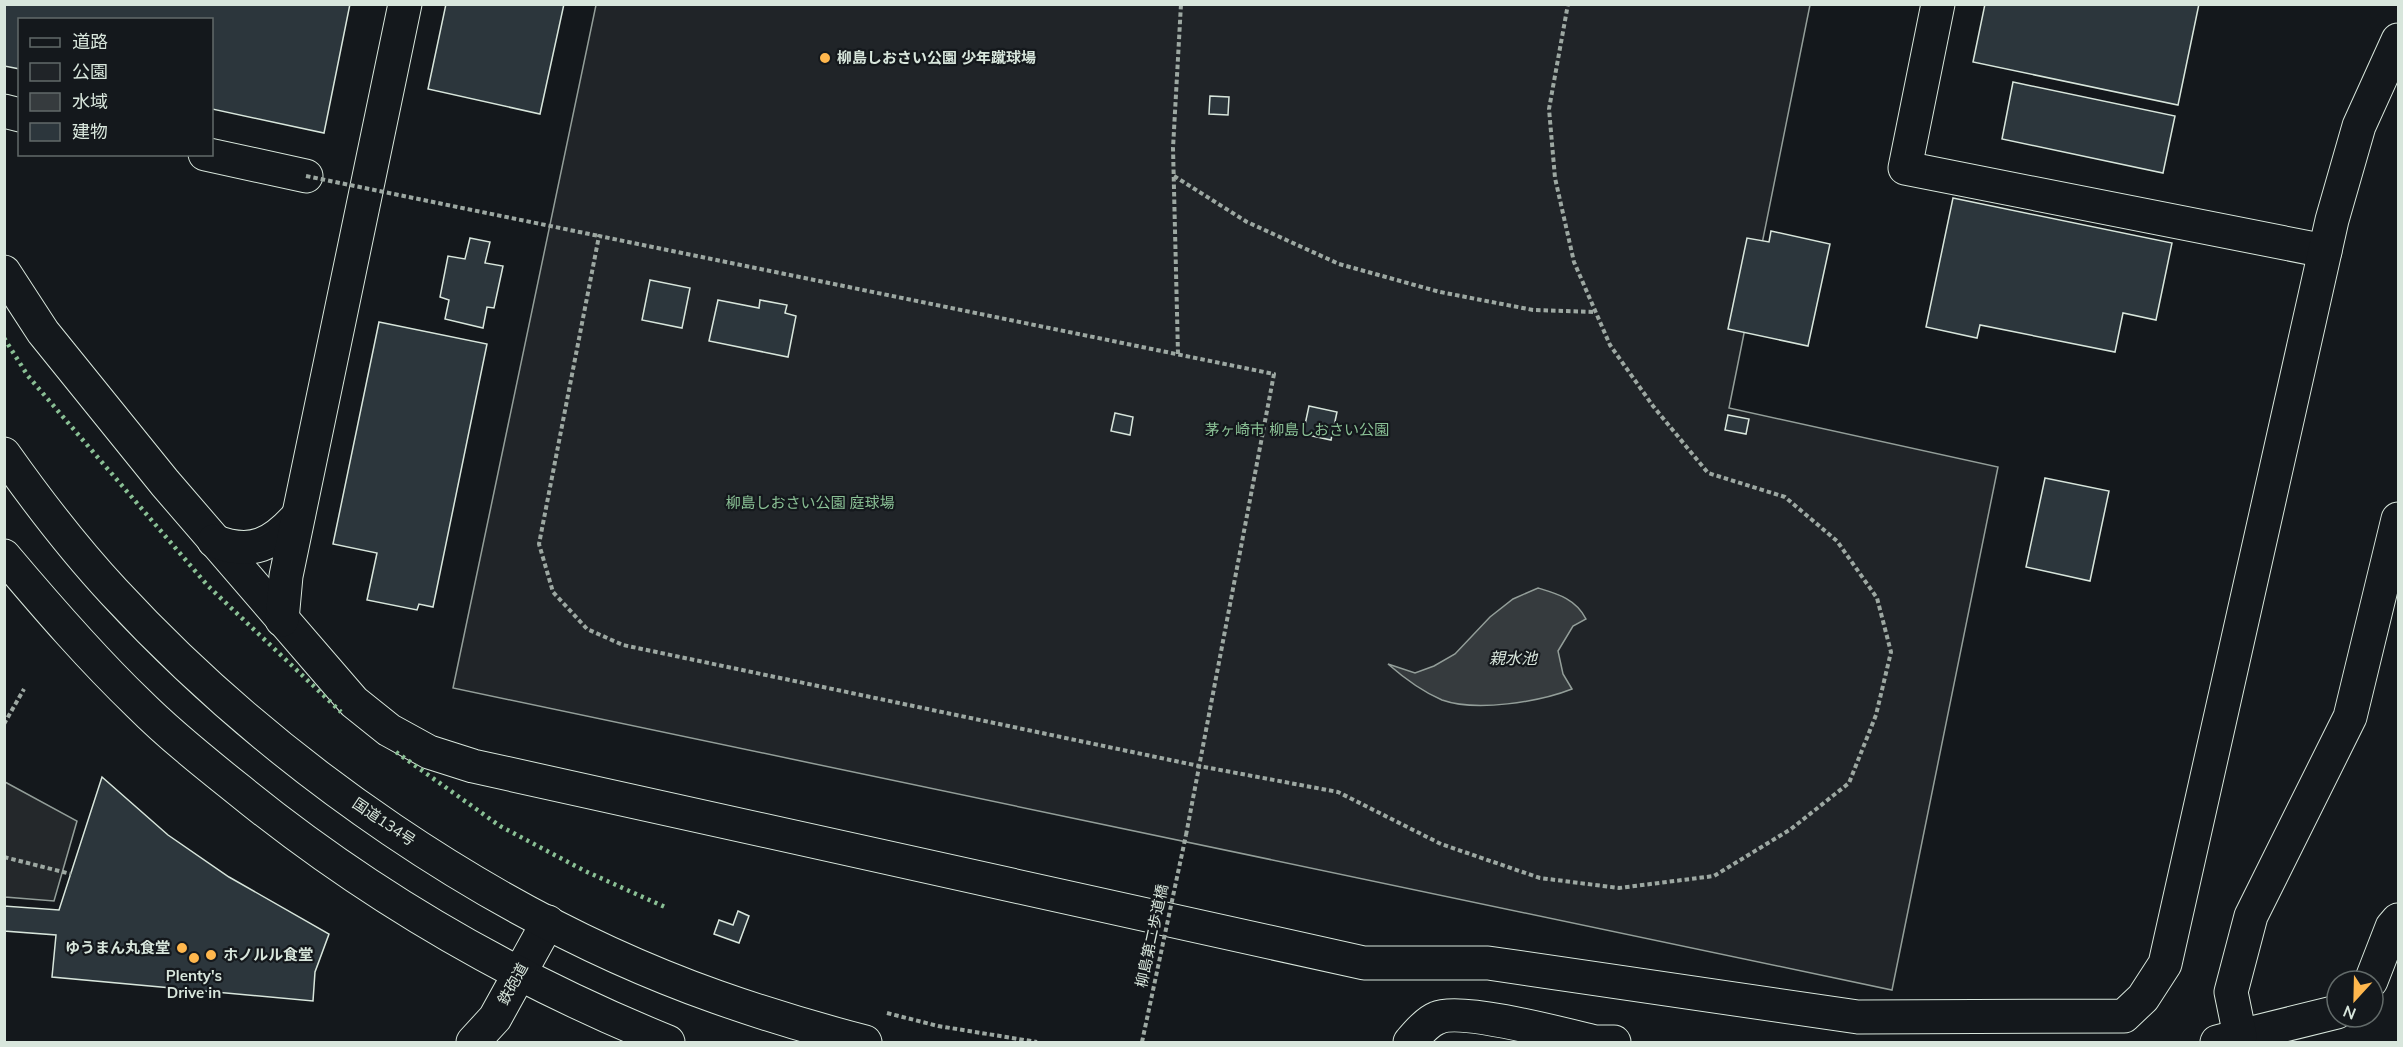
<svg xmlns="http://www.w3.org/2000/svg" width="2403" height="1047" viewBox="0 0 2403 1047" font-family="Mulish,'Noto Sans JP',sans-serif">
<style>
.green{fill:#202428;stroke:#939e99;stroke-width:1.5}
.parking{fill:#24282b;stroke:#939e99;stroke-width:1.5}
.water{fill:#363b3e;stroke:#939e99;stroke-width:1.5}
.building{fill:#2c363c;stroke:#d8e6dc;stroke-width:1.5}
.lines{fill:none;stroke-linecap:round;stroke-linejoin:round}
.minor-casing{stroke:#d8e6dc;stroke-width:35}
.highway-casing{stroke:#d8e6dc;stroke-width:35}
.path{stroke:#9da8a2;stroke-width:4;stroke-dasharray:4.5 3;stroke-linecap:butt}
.minor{stroke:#14181c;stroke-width:33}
.highway{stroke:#14181c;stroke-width:33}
.path-bridge{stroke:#9da8a2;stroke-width:4;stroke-dasharray:4.5 3;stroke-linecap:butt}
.hedge{stroke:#8ac095;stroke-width:4.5;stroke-dasharray:3 4.5;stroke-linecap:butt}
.poi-dot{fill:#ffb74d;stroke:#14181c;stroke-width:2}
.labels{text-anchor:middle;stroke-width:4.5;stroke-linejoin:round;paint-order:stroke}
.poi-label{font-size:15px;font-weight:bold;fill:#d8e6dc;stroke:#14181c;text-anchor:start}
.park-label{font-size:15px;fill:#8ac095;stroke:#14181c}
.street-label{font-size:15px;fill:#d8e6dc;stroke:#14181c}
.water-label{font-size:16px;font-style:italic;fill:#d8e6dc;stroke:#14181c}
</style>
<rect width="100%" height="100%" fill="#14181c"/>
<path class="green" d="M 596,5 L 1810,5 L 1729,408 L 1998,467 L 1892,990 L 453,688 Z"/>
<path class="parking" d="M 5,782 L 77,821 L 54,901 L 5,897 Z"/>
<path class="water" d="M 1538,588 C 1558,594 1576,599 1586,619 L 1573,626 L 1558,651 L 1563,674 L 1572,689 C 1539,702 1476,712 1442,700 C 1421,691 1405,679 1388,664 L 1415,673 L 1434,666 L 1455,654 L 1490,617 L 1513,599 Z"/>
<g class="building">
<path d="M 4,4 L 350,4 L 324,133 L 212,109 L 212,20 L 20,20 L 20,69 L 4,66 Z"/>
<path d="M 446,4 L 564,4 L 540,114 L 428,89 Z"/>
<path d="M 1985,4 L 2199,4 L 2178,105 L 1973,62 Z"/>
<path d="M 2013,82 L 2175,116 L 2163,173 L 2002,139 Z"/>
<path d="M 1210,96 L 1229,97 L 1228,115 L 1209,114 Z"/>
<path d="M 1953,198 L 2172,243 L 2156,320 L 2123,313 L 2115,352 L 1980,325 L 1977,338 L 1926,327 Z"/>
<path d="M 1771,231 L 1830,244 L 1808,346 L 1728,329 L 1747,238 L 1769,242 Z"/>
<path d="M 470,238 L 490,242 L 485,263 L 503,266 L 494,308 L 487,307 L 483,328 L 445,319 L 449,300 L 440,297 L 448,256 L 465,259 Z"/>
<path d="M 650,280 L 690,288 L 682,328 L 642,320 Z"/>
<path d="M 718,300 L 759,308 L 760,300 L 787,305 L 785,313 L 796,316 L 788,357 L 709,341 Z"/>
<path d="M 379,322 L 487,344 L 433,607 L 419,604 L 417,610 L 367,600 L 377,553 L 333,544 Z"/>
<path d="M 1309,406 L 1337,412 L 1331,440 L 1303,434 Z"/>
<path d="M 1115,413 L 1133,417 L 1130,435 L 1111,431 Z"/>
<path d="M 1728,415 L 1749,419 L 1746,434 L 1725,430 Z"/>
<path d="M 2045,478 L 2109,491 L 2090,581 L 2026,567 Z"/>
<path d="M 102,777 L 168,835 L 229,877 L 329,934 L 315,972 L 313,1001 L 52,977 L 56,935 L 4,931 L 4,906 L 59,910 Z"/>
<path d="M 738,911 L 749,916 L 739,943 L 714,934 L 719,920 L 733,925 Z"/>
</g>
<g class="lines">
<defs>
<g id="minor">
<path d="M 1938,4 L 1905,168 L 2325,251"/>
<path d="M 4,111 L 20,115"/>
<path d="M 205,154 L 306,176"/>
<path d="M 4,272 L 43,332 L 165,483 L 354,702 L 389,730 L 429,752 L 473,766 L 1364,963 L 1488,963 L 1858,1017 L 2124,1016 L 2143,998 L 2165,964 L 2332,220 L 2359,126 L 2398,40"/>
<path d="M 214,541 C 252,556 273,544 298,516"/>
<path d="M 282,620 L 286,576 L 405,4"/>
<path d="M 2371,981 L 2392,927 L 2398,920"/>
<path d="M 2240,1036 L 2337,1012"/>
<path d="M 473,1042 L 495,1018 L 548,922"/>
<path d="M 1410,1042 C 1417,1034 1427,1022 1437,1018 C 1460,1007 1566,1035 1595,1042 L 1614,1042"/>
<path d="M 2217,1042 L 2240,1036 L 2231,992 L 2251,916 L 2350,717 L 2398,519"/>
</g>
<g id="highway">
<path d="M 4,454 C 38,502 74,549 114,592 C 274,765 494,918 717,997 C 765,1014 815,1029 865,1042"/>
<path d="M 4,556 C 47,607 91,658 139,704 C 170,735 205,763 239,790 C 369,896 513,979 668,1042"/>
</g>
</defs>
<use href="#minor" class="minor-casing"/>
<use href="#highway" class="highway-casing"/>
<g class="path">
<path d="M 1174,176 L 1247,222 L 1339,264 L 1440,292 L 1533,310 L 1596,312"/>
<path d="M 1178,354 L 1173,148 L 1181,4"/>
<path d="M 4,724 L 24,689"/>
<path d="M 1186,835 L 1274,374 L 599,236 L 539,544 L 553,592 L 587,629 L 623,645 L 1199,766 L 1338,792 L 1441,844 L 1540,878 L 1619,888 L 1714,876 L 1791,829 L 1849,783 L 1876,715 L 1891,652 L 1877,598 L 1837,541 L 1785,497 L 1708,473 L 1653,406 L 1610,345 L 1574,262 L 1555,178 L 1549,109 L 1568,4"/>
<path d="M 4,857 L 71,874"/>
<path d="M 887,1013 L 938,1026 L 1037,1042"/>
</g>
<use href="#minor" class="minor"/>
<use href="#highway" class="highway"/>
<g class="path-bridge">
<path d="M 306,176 L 599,236"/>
<path d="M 1142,1042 L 1186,835"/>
</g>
<g class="hedge">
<path d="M 4,338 L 28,376 L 208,586 L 341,712"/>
<path d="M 396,752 L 500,826 L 585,871 L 665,907"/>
</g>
</g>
<g class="poi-dot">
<circle cx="825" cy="58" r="6"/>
<circle cx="182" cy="948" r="6"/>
<circle cx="211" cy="955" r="6"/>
<circle cx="194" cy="958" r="6"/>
</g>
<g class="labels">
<g class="poi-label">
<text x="837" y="63">柳島しおさい公園 少年蹴球場</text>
<text x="170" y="953" text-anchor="end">ゆうまん丸食堂</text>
<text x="223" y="960">ホノルル食堂</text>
<text x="194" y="981" text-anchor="middle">Plenty's<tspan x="194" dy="17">Drive in</tspan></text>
</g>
<g class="park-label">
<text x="1297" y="435">茅ヶ崎市 柳島しおさい公園</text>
<text x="810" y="508">柳島しおさい公園 庭球場</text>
</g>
<g class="street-label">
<text transform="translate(384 822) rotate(34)" y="5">国道134号</text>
<text transform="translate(1152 936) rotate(-78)" y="5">柳島第二歩道橋</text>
<text transform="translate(513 984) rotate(-61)" y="5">鉄砲道</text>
</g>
<g class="water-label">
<text x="1513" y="664">親水池</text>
</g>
</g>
<rect width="2403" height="1047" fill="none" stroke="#d8e6dc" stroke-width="12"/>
<rect x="18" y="18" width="195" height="138" fill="#14181c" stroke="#626a69" stroke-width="1.5"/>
<rect x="30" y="38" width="30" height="9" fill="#14181c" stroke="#626a69" stroke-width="1.5"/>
<text x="72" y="48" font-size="18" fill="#d8e6dc">道路</text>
<rect x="30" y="63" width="30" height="18" fill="#202428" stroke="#626a69" stroke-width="1.5"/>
<text x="72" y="78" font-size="18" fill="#d8e6dc">公園</text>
<rect x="30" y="93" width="30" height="18" fill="#363b3e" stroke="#626a69" stroke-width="1.5"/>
<text x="72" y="108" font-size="18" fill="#d8e6dc">水域</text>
<rect x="30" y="123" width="30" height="18" fill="#2c363c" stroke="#626a69" stroke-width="1.5"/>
<text x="72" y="138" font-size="18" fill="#d8e6dc">建物</text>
<g transform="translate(2355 999) rotate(202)"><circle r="28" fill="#14181c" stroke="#626a69" stroke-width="1.5"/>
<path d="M0-4.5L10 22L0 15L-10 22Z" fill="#ffb74d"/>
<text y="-9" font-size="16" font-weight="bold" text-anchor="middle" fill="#d8e6dc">N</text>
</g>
</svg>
